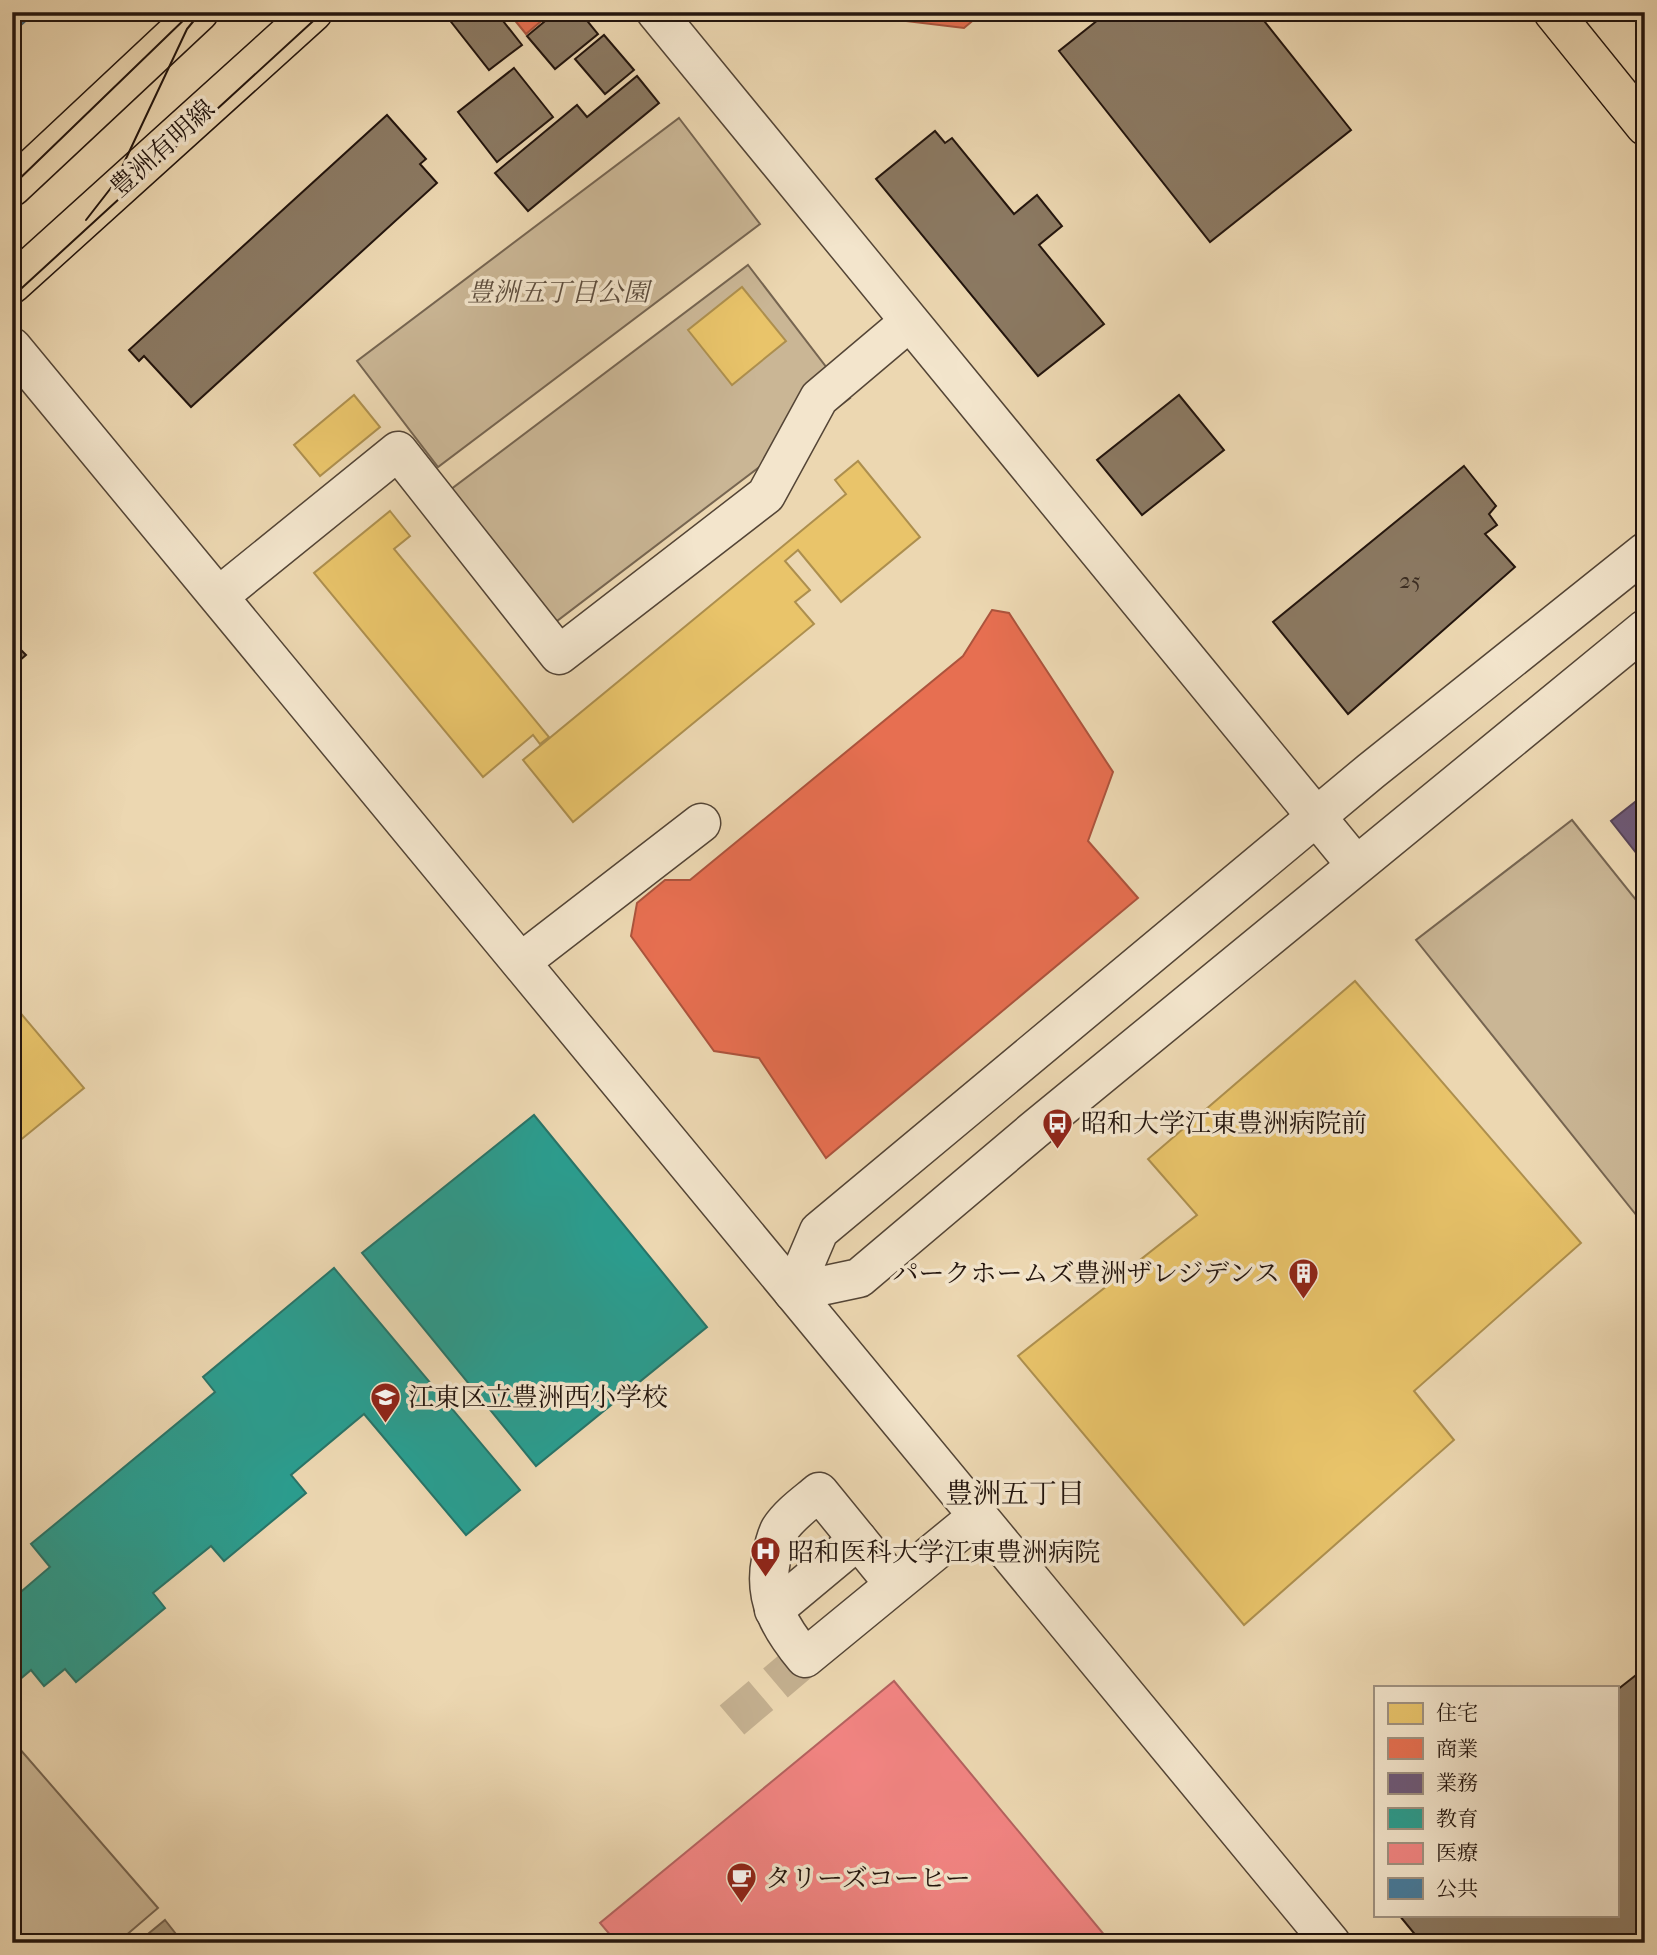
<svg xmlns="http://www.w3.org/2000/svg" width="1657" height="1955" viewBox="0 0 1657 1955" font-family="'IM FELL French Canon','Noto Serif JP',serif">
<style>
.green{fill:#cab695;stroke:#766551;stroke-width:2}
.water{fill:#a79579;stroke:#72614e;stroke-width:2}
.homes{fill:#e9c46a;stroke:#ad8f4e;stroke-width:2}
.shops{fill:#e76f51;stroke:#ac543d;stroke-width:2}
.offices{fill:#6d597a;stroke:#564459;stroke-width:2}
.schools{fill:#2a9d8f;stroke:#287468;stroke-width:2}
.health{fill:#f28482;stroke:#b4625f;stroke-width:2}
.public{fill:#457b9d;stroke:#3a5c72;stroke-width:2}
.building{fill:#8b7962;stroke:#22140d;stroke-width:2}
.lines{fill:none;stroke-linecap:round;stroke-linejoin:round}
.minor-tunnel{stroke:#c4b090;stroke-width:38;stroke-dasharray:38 19;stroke-linecap:butt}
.minor-casing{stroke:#544536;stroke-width:41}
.major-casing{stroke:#22140d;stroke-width:41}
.minor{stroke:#f3e5cc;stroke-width:38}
.major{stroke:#ecd7b1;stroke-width:38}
.tram{stroke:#22140d;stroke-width:2}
.labels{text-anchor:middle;stroke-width:7;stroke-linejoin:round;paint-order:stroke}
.number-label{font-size:23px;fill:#3c2d22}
.street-label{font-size:26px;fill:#22140d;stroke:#f3e5cc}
.park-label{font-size:26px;font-style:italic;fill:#5d4d3d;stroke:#f3e5cc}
.poi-label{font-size:26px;fill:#22140d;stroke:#f3e5cc;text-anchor:start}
.neighbourhood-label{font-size:28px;fill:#22140d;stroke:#f3e5cc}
</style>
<rect width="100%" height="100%" fill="#ecd7b1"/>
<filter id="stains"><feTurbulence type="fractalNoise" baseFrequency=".00286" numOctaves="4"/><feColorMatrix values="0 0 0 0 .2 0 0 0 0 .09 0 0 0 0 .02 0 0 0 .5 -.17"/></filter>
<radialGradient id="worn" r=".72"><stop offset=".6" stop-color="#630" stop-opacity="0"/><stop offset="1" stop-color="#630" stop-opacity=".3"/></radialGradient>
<g class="green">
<path d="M 679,118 L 760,224 L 438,467 L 357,361 Z"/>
<path d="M 748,265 L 850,398 L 553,624 L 450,490 Z"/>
<path d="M 1572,820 L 1645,911 L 1645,1226 L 1416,940 Z"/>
<path d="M 12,1740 L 158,1908 L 117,1943 L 12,1943 Z"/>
</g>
<path class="water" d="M 165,1920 L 183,1943 L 137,1943 Z"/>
<g class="homes">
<path d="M 742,287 L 786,341 L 732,385 L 688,330 Z"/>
<path d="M 354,395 L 380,427 L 320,476 L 294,445 Z"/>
<path d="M 858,461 L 920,537 L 841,602 L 798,550 L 785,561 L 810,590 L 795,602 L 814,624 L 573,822 L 523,760 L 846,494 L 835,480 Z"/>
<path d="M 390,511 L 410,536 L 394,549 L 549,737 L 540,744 L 533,735 L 483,777 L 314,573 Z"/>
<path d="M 1355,981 L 1581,1243 L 1414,1391 L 1454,1440 L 1244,1625 L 1018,1356 L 1197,1215 L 1148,1159 Z"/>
<path d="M 12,1003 L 84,1088 L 12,1147 Z"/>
</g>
<g class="shops">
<path d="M 508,12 L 552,12 L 526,34 Z"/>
<path d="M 831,12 L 983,12 L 964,28 Z"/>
<path d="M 992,610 L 1009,613 L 1113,772 L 1088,841 L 1138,898 L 826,1158 L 759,1058 L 714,1051 L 631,936 L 637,903 L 665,880 L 690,880 L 963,656 Z"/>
</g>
<path class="offices" d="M 1645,794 L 1645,864 L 1611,821 Z"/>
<g class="schools">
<path d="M 534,1115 L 707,1327 L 536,1466 L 362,1253 Z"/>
<path d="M 334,1268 L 520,1490 L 466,1535 L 364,1414 L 291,1475 L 306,1493 L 224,1561 L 211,1546 L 153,1593 L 165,1608 L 76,1682 L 65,1669 L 44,1686 L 31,1670 L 12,1686 L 12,1591 L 16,1596 L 50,1567 L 31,1544 L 215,1392 L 203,1377 Z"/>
</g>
<path class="health" d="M 894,1681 L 1111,1943 L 617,1943 L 600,1923 Z"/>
<path class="public" d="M 12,12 L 36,12 L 13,32 Z"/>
<g class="building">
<path d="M 455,12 L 496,12 L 522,45 L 489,70 L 448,18 Z"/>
<path d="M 556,12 L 580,12 L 598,34 L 555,69 L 527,36 Z"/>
<path d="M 1108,12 L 1257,12 L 1351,130 L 1210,242 L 1059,51 Z"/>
<path d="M 604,35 L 634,70 L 605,94 L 575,59 Z"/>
<path d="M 514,68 L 553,117 L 497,162 L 458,112 Z"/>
<path d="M 637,76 L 659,103 L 528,211 L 495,173 L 577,105 L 587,117 Z"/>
<path d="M 387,115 L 426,159 L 420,164 L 437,183 L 191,407 L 144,356 L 139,361 L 129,350 Z"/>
<path d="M 935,131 L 945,143 L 952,138 L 1014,214 L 1037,195 L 1062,226 L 1039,245 L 1104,324 L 1038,376 L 876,179 Z"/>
<path d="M 1179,395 L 1224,450 L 1142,515 L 1097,460 Z"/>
<path d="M 1464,466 L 1496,506 L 1489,514 L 1497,525 L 1485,534 L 1515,567 L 1348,714 L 1273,622 Z"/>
<path d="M 12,641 L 26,655 L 12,667 Z"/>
<path d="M 1645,1668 L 1645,1943 L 1422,1943 L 1399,1915 L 1617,1915 L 1617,1690 Z"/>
</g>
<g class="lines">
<path class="minor-tunnel" d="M 732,1720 L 805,1658"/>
<defs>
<g id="minor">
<path d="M 656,12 L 1356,865"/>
<path d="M 12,347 L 1331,1943"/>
<path d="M 219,596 L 398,451 L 559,655 L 766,495 L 819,398 L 909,322"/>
<path d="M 521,962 L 701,823"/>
<path d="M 793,1292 L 819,1231 L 1371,771 L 1645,552"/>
<path d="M 793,1292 L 859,1278 L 1034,1130 L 1645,629"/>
<path d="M 894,1584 L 819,1492 C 806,1503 790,1514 780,1529 C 775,1538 773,1550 771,1560 C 763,1600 781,1629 805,1658 L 978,1516"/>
<path d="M 774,1610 L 858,1540"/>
</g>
<g id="major">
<path d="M 1553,12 L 1645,126"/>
<path d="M 12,187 L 199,12"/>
<path d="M 12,284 L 313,12"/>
</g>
</defs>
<use href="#minor" class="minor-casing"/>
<use href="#major" class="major-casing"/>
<use href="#minor" class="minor"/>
<use href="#major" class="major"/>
<g class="tram">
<path d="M 12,186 L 191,13"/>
<path d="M 86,220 L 114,184 L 187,29 L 201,12"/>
<path d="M 12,297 L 323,12"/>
</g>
</g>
<defs>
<symbol id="bus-pin" viewBox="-11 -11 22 30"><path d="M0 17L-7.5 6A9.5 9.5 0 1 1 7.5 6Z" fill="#8f2418" stroke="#f3e5cc"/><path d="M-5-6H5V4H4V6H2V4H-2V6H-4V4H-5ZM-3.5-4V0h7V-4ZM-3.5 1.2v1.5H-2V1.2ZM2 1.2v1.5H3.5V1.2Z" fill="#fff"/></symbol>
<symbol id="building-pin" viewBox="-11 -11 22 30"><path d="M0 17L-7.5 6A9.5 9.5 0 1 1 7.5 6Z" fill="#8f2418" stroke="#f3e5cc"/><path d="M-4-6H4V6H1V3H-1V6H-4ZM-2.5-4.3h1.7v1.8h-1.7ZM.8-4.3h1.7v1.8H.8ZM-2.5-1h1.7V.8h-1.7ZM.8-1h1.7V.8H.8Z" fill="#fff"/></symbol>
<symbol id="school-pin" viewBox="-11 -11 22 30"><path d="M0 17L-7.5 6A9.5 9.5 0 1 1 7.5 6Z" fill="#8f2418" stroke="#f3e5cc"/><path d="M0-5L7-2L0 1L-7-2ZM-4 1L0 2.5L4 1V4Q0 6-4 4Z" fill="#fff"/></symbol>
<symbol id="hospital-pin" viewBox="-11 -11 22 30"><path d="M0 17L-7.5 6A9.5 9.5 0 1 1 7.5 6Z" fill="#8f2418" stroke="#f3e5cc"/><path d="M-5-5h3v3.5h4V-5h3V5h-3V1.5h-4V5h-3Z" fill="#fff"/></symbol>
<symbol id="cafe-pin" viewBox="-11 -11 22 30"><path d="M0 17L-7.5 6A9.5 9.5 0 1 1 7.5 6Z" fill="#8f2418" stroke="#f3e5cc"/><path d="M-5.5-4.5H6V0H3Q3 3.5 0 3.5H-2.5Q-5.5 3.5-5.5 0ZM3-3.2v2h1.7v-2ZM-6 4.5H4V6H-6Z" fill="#fff"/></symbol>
</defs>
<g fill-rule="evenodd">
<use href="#bus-pin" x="1040" y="1106" width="35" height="47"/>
<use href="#building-pin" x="1286" y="1256" width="35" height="47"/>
<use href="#school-pin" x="368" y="1380" width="35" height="47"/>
<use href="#hospital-pin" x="748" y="1534" width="35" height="47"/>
<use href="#cafe-pin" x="724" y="1860" width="35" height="47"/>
</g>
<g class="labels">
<g class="number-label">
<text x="1410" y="588">25</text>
</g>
<g class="street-label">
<text transform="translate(162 148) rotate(-42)" y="9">豊洲有明線</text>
</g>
<g class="park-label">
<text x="558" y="301">豊洲五丁目公園</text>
</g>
<g class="poi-label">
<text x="1081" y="1132">昭和大学江東豊洲病院前</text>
<text x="1280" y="1282" text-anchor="end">パークホームズ豊洲ザレジデンス</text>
<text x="408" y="1406">江東区立豊洲西小学校</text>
<text x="788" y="1561">昭和医科大学江東豊洲病院</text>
<text x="765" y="1887">タリーズコーヒー</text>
</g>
<g class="neighbourhood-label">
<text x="1015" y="1503">豊洲五丁目</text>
</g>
</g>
<rect width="1657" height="1955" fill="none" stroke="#ecd7b1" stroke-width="42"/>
<rect x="14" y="14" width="1629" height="1927" fill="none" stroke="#22140d" stroke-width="3.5"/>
<rect x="21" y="21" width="1615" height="1913" fill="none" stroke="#22140d" stroke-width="2"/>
<rect x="1374" y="1686" width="245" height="231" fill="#f3e5cc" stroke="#9f9180" stroke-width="2"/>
<rect x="1388" y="1703" width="35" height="21" fill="#e9c46a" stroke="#9f9180" stroke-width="2"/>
<text x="1436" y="1720" font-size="21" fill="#22140d">住宅</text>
<rect x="1388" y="1738" width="35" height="21" fill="#e76f51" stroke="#9f9180" stroke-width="2"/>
<text x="1436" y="1756" font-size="21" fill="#22140d">商業</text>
<rect x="1388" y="1773" width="35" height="21" fill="#6d597a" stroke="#9f9180" stroke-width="2"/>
<text x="1436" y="1790" font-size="21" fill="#22140d">業務</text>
<rect x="1388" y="1808" width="35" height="21" fill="#2a9d8f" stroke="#9f9180" stroke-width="2"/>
<text x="1436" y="1826" font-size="21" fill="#22140d">教育</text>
<rect x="1388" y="1843" width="35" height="21" fill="#f28482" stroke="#9f9180" stroke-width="2"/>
<text x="1436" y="1860" font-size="21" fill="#22140d">医療</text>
<rect x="1388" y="1878" width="35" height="21" fill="#457b9d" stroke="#9f9180" stroke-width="2"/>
<text x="1436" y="1896" font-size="21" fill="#22140d">公共</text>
<rect width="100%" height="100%" filter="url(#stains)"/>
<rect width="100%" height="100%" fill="url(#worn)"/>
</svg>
